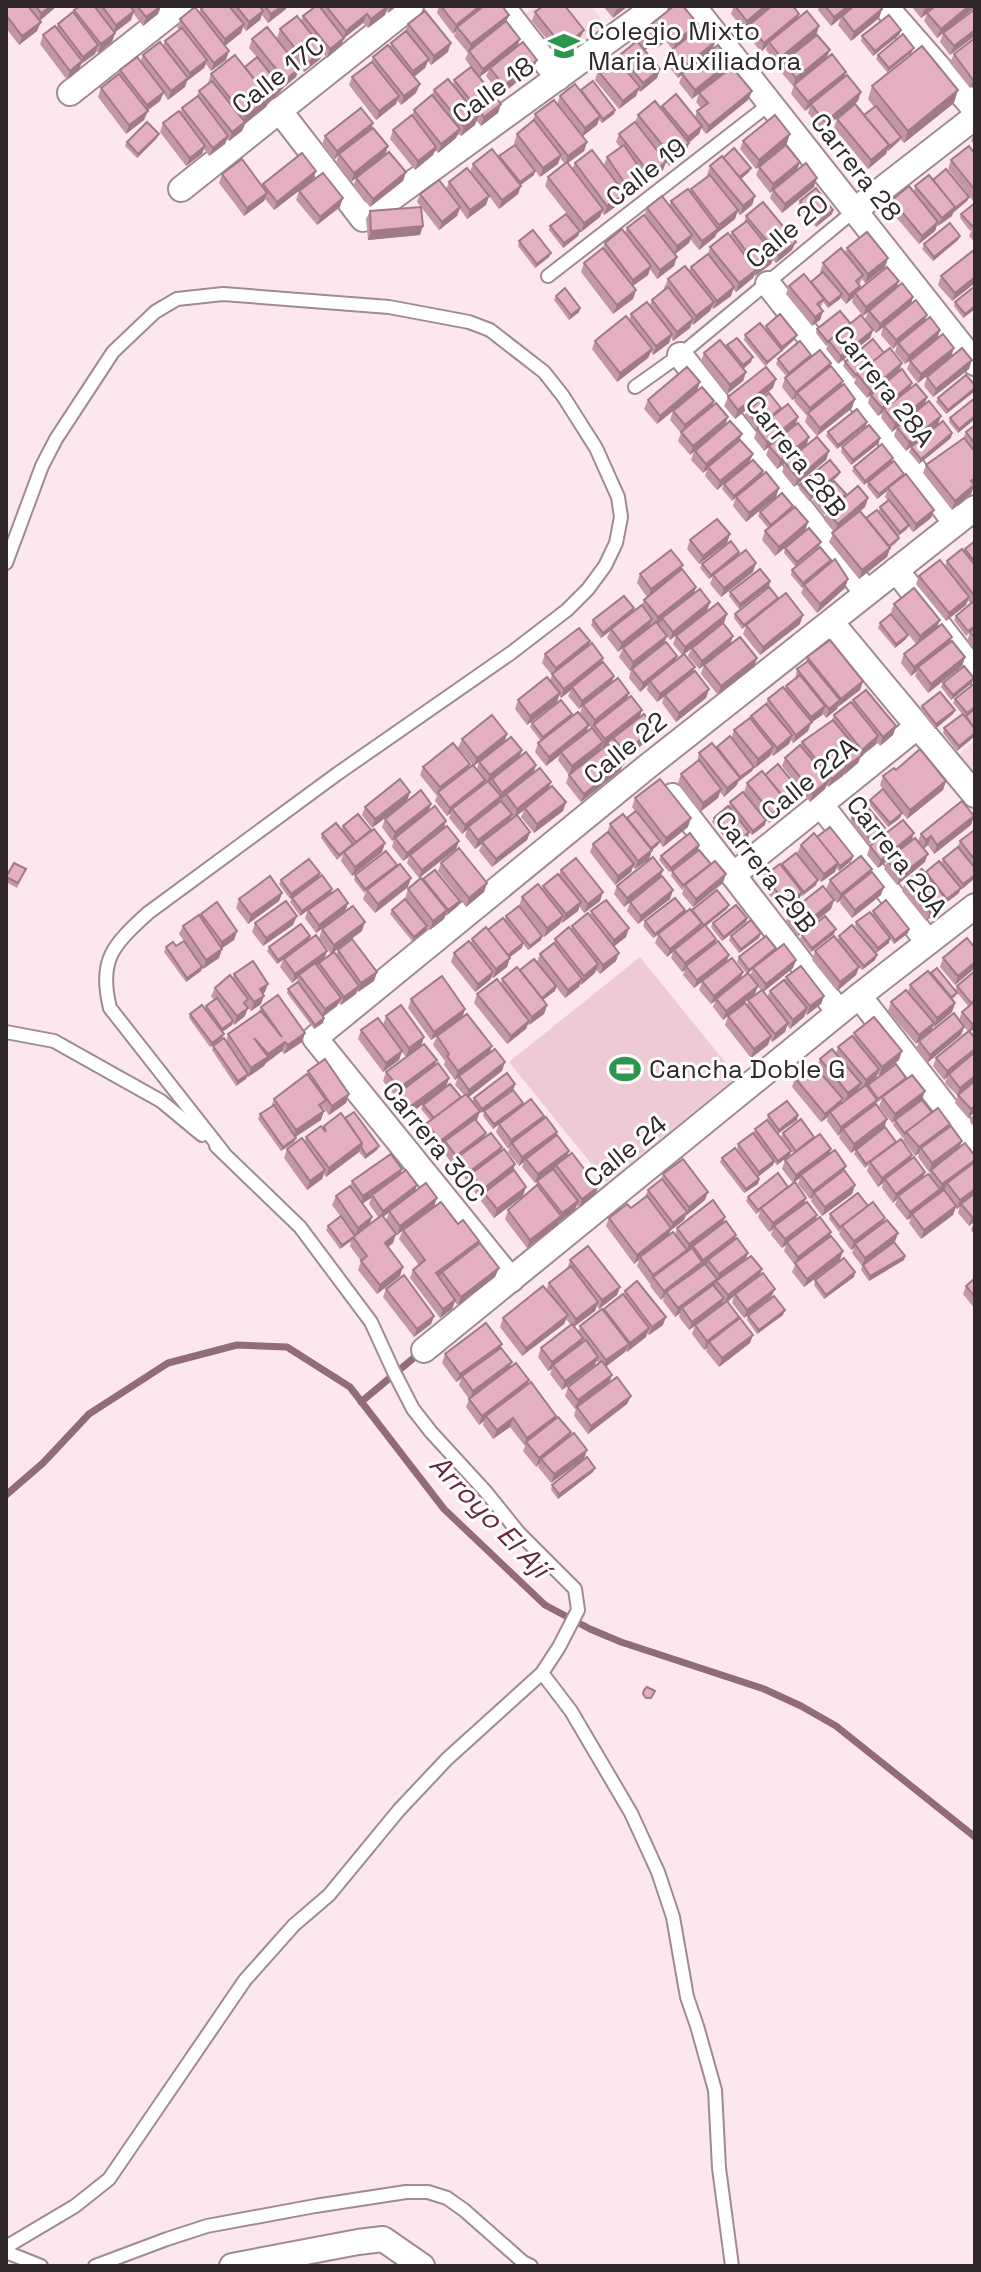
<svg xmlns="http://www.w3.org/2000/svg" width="981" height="2272" viewBox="0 0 981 2272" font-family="'Space Grotesk',sans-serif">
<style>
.built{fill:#f5d7df}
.green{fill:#edcad4}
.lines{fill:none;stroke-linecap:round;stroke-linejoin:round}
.stream{stroke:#916c76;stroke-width:7}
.lane-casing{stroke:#9f8b90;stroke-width:16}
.street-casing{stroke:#9f8b90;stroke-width:28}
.lane{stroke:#fff;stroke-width:12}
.street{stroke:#fff;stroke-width:24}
.wall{fill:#c497a4;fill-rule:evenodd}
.shaded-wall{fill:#a07b86}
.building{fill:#e4b0bf;stroke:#a07b86;stroke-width:2}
.labels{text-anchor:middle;stroke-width:6;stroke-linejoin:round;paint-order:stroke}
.poi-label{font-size:26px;fill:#2f2729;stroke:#fff;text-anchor:start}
.street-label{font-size:26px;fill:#2f2729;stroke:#fff}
.water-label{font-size:28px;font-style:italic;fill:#67283f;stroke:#fff}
</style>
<rect width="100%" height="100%" fill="#fce7ec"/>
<g class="built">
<path d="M 536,6 L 591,6 L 607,27 L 560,64 L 522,17 Z"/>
<path d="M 975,740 L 975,776 L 958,755 Z"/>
</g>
<path class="green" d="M 640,957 L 737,1077 L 606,1182 L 509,1062 Z"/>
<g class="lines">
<g class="stream">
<path d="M 361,1402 L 422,1351"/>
<path d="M 6,1495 L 43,1463 L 89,1414 L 168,1363 L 237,1345 L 287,1347 L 350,1387 L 444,1509 L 545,1605 L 590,1629 L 621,1642 L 764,1689 L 801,1706 L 836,1726 L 975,1837"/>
</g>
<defs>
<g id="lane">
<path d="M 548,276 L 771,103"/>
<path d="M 635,387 L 680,355 L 854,211"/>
<path d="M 6,563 L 42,466 L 56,439 L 113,352 L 155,312 L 177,299 L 223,294 L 389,307 L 469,322 L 490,330 L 544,372 L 563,396 L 596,448 L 618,497 L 621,517 L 616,543 L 605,566 L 588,589 L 567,610 L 511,653 L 337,774 L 148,913 C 113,945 98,960 110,1008 L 223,1152"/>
<path d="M 6,1032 L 54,1041 L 161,1101 L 202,1135"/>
<path d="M 542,1673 L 571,1711 L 631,1813 L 658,1872 L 673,1917 L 687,1997 L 697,2026 L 715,2090 L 719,2168 L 732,2266"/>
<path d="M 6,2247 L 75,2206 L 109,2179 L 245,1980 L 294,1925 L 329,1895 L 399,1810 L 447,1759 L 542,1673 L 559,1647 L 578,1610 L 575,1589 L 519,1533 L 486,1492 L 431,1432 L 413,1409 L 393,1370 L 371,1322 L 300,1227 L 216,1146"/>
<path d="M 6,2252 L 41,2266"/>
<path d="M 95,2266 L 167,2239 L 207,2226 L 315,2206 L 406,2192 L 428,2192 L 447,2198 L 464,2210 L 523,2262 L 531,2266"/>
</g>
<g id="street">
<path d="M 502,6 L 558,78"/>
<path d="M 693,6 L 975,363"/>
<path d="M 885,6 L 975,109"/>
<path d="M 70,93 L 180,6"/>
<path d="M 279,110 L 363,219 L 656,6"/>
<path d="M 181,189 L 411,6"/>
<path d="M 854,211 L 975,117"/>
<path d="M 768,284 L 956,523"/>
<path d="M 680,355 L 867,593"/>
<path d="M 896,570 L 975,672"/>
<path d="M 831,622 L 975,795"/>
<path d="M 672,796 L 839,1012"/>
<path d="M 821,805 L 928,942"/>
<path d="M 733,875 L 918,726"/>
<path d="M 859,996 L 975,1145"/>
<path d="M 511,1280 L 315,1038 L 648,766 L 975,508"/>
<path d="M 424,1350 L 859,996 L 975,906"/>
<path d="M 232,2266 L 358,2242 L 383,2239 L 422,2266"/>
</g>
</defs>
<use href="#lane" class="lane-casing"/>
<use href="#street" class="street-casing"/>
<use href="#lane" class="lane"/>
<use href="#street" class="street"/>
</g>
<g class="wall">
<path d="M 6,6 L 57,6 L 40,21 L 37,31 L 19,45 L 6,28 Z"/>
<path d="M 80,6 L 161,6 L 158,14 L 143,26 L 133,13 L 131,20 L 115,32 L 112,42 L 98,53 L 96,51 L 95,54 L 81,64 L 79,70 L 67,80 L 40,44 L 43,35 L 56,28 L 58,24 L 74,13 L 74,10 Z"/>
<path d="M 204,6 L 287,6 L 286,9 L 268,23 L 262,15 L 260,20 L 246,31 L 243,27 L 241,33 L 225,46 L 226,60 L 211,71 L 206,64 L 204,68 L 187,81 L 185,87 L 168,100 L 163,93 L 160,101 L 147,111 L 144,120 L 126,134 L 98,97 L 101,88 L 118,75 L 120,70 L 140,62 L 143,55 L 163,46 L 165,41 L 179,30 L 177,27 L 180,19 L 199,13 L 201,9 Z"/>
<path d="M 316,6 L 397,6 L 388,13 L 387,11 L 385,15 L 368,28 L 363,23 L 344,38 L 341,46 L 327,58 L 323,53 L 320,59 L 304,72 L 277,38 L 280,29 L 301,21 L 303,16 Z"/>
<path d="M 439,6 L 502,6 L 509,15 L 506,21 L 518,46 L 534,68 L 501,95 L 486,76 L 489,70 L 480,77 L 501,104 L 498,113 L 481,126 L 476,120 L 475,125 L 461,136 L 458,133 L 456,138 L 438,153 L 435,149 L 433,155 L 415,170 L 390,139 L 393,130 L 412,116 L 414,110 L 432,95 L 434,90 L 453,85 L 454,80 L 471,67 L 465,59 L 468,53 L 454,36 L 456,31 L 453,34 L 437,13 Z"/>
<path d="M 603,6 L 628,6 L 613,18 Z"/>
<path d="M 734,6 L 793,6 L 799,14 L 798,18 L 819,26 L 816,35 L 778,65 L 766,50 L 767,46 L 761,52 L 746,33 L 749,26 L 744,30 L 731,14 Z"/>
<path d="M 819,6 L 880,6 L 882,9 L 879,18 L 851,41 L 838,25 L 841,18 L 831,26 L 818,10 Z"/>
<path d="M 911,6 L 975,6 L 975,7 L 937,38 L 924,21 L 927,14 L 921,18 Z"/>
<path d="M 975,9 L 950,55 L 940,42 L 943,33 Z"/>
<path d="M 535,12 L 584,30 L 580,38 L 560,55 L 532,21 Z"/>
<path d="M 408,24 L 448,52 L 431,65 L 428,61 L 425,68 L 414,77 L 416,93 L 401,105 L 397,100 L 396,104 L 376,120 L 349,85 L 352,77 L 371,63 L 373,57 L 390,47 L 391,43 L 405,32 Z"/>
<path d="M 901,30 L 899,35 L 873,56 L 861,41 L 862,36 Z"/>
<path d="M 695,32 L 715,42 L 712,50 L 731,61 L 728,70 L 752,91 L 748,100 L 706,134 L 701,128 L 699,134 L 689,143 L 686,152 L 669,166 L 666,162 L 663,170 L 647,182 L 644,179 L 642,185 L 624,196 L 622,202 L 604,215 L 602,212 L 600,217 L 581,232 L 545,186 L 548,177 L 565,164 L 560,158 L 558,164 L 540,177 L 525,157 L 534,175 L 520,185 L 518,194 L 499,209 L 489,196 L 486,205 L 467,219 L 460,209 L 457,216 L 439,230 L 421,207 L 420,235 L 368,240 L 366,219 L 370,211 L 421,207 L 417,202 L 420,194 L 446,189 L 449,182 L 470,172 L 473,164 L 499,158 L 515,145 L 514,143 L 517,134 L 532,122 L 535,114 L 557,104 L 560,96 L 581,91 L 615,110 L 614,114 L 602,123 L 599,120 L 597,125 L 582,136 L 587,142 L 584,151 L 568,163 L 572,169 L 575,163 L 604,165 L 607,157 L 620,147 L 616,142 L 619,134 L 635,122 L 638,115 L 661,109 L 662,106 L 695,117 L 697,111 L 701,108 L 696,102 L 699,94 L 692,99 L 679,83 L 682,75 L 678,78 L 665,62 L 668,53 L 673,50 L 666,41 L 657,48 L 653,43 L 645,50 L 660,69 L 657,78 L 640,92 L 638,90 L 636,96 L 619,109 L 595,80 L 598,71 L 618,61 L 620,55 L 636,41 L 639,34 Z"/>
<path d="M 975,38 L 975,84 L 970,88 L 950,63 L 954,54 Z"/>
<path d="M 252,39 L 296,77 L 282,88 L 280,92 L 268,103 L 266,107 L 245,124 L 242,131 L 229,141 L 227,139 L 225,144 L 209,156 L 204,149 L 202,154 L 186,166 L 160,132 L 163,123 L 180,113 L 182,108 L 197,96 L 199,91 L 208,84 L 208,83 L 211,74 L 245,67 L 257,57 L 249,48 Z"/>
<path d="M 912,52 L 887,72 L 876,59 L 878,55 Z"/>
<path d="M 827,58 L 844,78 L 858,101 L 822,130 L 808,113 L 810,107 L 805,111 L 791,94 L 794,85 L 793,86 L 780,71 L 783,62 Z"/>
<path d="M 872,86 L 954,103 L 904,143 L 900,139 L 899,141 L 888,151 L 887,150 L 886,154 L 868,169 L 834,128 L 837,119 L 864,115 L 874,107 L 868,99 Z"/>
<path d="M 373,123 L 371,130 L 388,146 L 385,155 L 351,182 L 336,163 L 338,156 L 334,160 L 322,145 L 325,136 Z"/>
<path d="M 975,132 L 975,145 L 971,141 Z"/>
<path d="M 157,138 L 137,158 L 125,146 L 127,142 Z"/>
<path d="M 743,141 L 787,143 L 756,169 L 740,149 Z"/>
<path d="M 975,154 L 975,201 L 974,202 L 948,169 L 951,160 Z"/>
<path d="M 710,166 L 749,172 L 741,179 L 755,196 L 752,205 L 740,215 L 737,212 L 735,219 L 717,233 L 715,237 L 699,250 L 690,239 L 689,243 L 675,254 L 674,266 L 657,279 L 650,269 L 648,275 L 633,286 L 636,290 L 633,299 L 613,314 L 581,272 L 584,263 L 603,248 L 605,243 L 625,233 L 627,228 L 644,216 L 647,208 L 669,206 L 671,201 L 690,192 L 691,189 L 708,176 L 707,175 Z"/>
<path d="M 759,167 L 797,170 L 817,178 L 814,187 L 782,213 L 770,198 L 773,190 L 770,193 L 756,175 Z"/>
<path d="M 406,172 L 403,181 L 370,207 L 353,186 L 356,178 Z"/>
<path d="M 222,174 L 262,187 L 263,184 L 313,180 L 274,210 L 265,199 L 264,201 L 244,216 L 219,183 Z"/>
<path d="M 933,180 L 969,197 L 967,201 L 953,212 L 952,216 L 938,226 L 937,225 L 935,231 L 919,244 L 889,209 L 892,200 L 914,192 L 915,186 Z"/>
<path d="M 299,191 L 340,207 L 317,225 L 296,200 Z"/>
<path d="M 800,201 L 832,214 L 816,227 L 798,205 Z"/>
<path d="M 975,203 L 975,242 L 969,236 L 972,230 L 970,231 L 960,218 L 961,214 Z"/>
<path d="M 746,216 L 792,250 L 776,263 L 773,260 L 771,264 L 755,276 L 754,275 L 753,278 L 736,292 L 733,289 L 731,296 L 713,309 L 712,307 L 710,311 L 693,325 L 691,323 L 690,328 L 673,341 L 671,337 L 669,343 L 653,355 L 651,352 L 648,358 L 617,382 L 592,349 L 595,341 L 629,320 L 631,314 L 650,305 L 652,300 L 665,289 L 664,288 L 668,279 L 689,271 L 691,267 L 708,254 L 710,247 L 730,236 L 732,232 L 744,223 Z"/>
<path d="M 550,226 L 580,231 L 578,236 L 563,248 L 549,230 Z"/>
<path d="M 958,240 L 933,261 L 922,249 L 924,244 Z"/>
<path d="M 519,241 L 551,253 L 549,257 L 535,268 L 518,246 Z"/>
<path d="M 847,248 L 888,258 L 885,267 L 865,283 L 862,279 L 859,285 L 859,290 L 896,289 L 913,297 L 911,304 L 925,321 L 940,330 L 937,339 L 905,364 L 895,352 L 897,345 L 893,349 L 881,335 L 883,327 L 876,333 L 865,319 L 868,312 L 863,316 L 852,302 L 853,298 L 846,304 L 840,297 L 828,308 L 823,302 L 820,308 L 823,311 L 820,320 L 812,326 L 786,294 L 789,286 L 811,283 L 821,274 L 820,272 L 823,263 L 845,253 Z"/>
<path d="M 975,249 L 975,283 L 952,301 L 938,285 L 941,276 Z"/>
<path d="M 556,296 L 580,308 L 579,312 L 569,320 L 554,300 Z"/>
<path d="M 955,302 L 975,309 L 963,318 L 954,306 Z"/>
<path d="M 850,323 L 873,330 L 870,338 L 838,364 L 826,349 L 828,345 L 826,346 L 816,333 L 817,329 Z"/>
<path d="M 766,326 L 795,339 L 765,366 L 744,340 L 745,335 L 765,329 Z"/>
<path d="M 727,345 L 751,362 L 743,369 L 746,372 L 743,381 L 727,394 L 701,361 L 704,353 L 726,348 Z"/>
<path d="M 811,355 L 829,367 L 843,381 L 841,386 L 852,408 L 817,436 L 805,422 L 807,416 L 794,401 L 795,398 L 792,400 L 782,387 L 785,378 L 787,377 L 776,364 L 778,359 Z"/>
<path d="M 951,357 L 918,383 L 907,369 L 910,361 Z"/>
<path d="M 845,362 L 899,372 L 911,388 L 927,397 L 924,406 L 941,416 L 938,424 L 906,451 L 894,436 L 897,427 L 892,432 L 881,418 L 882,413 L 878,416 L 868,403 L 870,395 L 867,398 L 854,383 L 856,378 L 854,379 L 843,366 Z"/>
<path d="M 969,369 L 933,397 L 924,386 L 927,377 Z"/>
<path d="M 700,382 L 697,391 L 657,424 L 644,409 L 648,400 Z"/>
<path d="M 773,388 L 735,419 L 724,406 L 728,397 Z"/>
<path d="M 975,391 L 946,414 L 936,402 L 938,398 Z"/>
<path d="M 975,398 L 975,419 L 958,433 L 949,422 L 950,418 Z"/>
<path d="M 714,401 L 712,406 L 725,425 L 742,434 L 739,440 L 753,454 L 749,463 L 717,490 L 705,476 L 707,469 L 703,473 L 691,460 L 694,451 L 690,455 L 678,441 L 681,433 L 670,420 L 673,411 Z"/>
<path d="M 781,408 L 780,410 L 798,417 L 795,425 L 809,437 L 806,446 L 777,469 L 766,455 L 769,447 L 764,451 L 754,438 L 757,430 L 745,415 L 747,411 Z"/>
<path d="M 975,425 L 975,484 L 971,494 L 952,510 L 923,473 L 926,465 L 963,439 L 966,432 Z"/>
<path d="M 866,426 L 837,449 L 826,436 L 828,432 Z"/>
<path d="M 951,438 L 919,464 L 909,452 L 911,447 Z"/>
<path d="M 879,443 L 851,465 L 841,452 L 842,447 Z"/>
<path d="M 829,451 L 826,460 L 794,487 L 782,472 L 785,463 Z"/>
<path d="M 892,462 L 904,474 L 904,476 L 934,510 L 931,518 L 913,532 L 908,526 L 907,529 L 898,536 L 878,512 L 880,507 L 888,501 L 885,497 L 887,491 L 877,499 L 867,486 L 868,482 L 877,474 L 864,485 L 852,471 L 854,467 Z"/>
<path d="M 840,472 L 838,476 L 809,501 L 799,489 L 800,484 Z"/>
<path d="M 762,475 L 779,488 L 776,497 L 746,522 L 733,506 L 736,497 L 732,501 L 722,489 L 724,484 Z"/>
<path d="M 846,494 L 845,497 L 868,498 L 865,507 L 860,511 L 866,518 L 899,538 L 897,542 L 890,548 L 887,557 L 859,579 L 829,542 L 834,532 L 824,520 L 826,513 L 824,515 L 813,501 L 814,497 Z"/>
<path d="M 793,506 L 792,509 L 808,522 L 805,531 L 775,556 L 762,540 L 765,531 L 769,529 L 758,516 L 760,512 Z"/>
<path d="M 730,534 L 727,543 L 699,564 L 687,549 L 690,540 Z"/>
<path d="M 975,541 L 975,600 L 971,604 L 968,600 L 966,605 L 946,621 L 916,584 L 919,576 L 945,566 L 947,561 L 964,551 L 965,549 Z"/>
<path d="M 819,546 L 795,566 L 784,553 L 785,548 Z"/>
<path d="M 739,552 L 738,556 L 753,572 L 721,597 L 710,584 L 713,576 L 709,579 L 700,568 L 702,564 Z"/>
<path d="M 831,560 L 830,563 L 848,579 L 845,588 L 817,613 L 801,593 L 804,586 L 802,588 L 791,575 L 792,570 Z"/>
<path d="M 680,571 L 696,587 L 693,594 L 710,602 L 707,611 L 670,640 L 667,636 L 664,643 L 677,656 L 675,661 L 682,655 L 673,644 L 676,636 L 723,623 L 733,636 L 730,645 L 699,669 L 688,656 L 691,649 L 684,654 L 695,667 L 692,673 L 709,689 L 706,698 L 676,722 L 662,703 L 664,697 L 657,702 L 647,690 L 648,685 L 640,692 L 629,678 L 631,670 L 630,671 L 619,657 L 623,648 L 640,634 L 618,652 L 607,638 L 610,631 L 601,638 L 591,625 L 593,620 L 634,608 L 633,612 L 642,605 L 644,600 L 647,597 L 637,583 L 640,574 Z"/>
<path d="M 770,581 L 769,586 L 739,609 L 729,596 L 730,592 Z"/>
<path d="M 778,598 L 776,601 L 800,624 L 760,655 L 743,634 L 746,626 L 742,629 L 734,618 L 735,614 Z"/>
<path d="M 975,600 L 975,651 L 967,641 L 970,633 L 966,636 L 954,620 L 956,616 Z"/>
<path d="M 894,604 L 937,628 L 950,642 L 965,657 L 962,666 L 928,693 L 915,676 L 917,671 L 911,676 L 901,663 L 904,654 L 916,644 L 891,612 Z"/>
<path d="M 880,623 L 908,635 L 906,639 L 895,648 L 878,628 Z"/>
<path d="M 588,646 L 603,658 L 601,664 L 614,676 L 612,682 L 627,699 L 642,710 L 639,717 L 652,737 L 622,761 L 624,763 L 620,771 L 581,802 L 566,783 L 569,775 L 558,760 L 560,755 L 546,766 L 535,752 L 538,743 L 541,741 L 530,727 L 532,723 L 572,714 L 570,718 L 587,731 L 591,728 L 580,714 L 582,707 L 579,709 L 568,696 L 571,690 L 561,698 L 559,695 L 557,702 L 527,725 L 515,709 L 518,700 L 550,680 L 552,675 L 542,663 L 545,654 ZM 613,739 L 610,746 L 600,750 L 601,746 L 602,748 Z"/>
<path d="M 807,657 L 863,681 L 860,690 L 837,707 L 837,709 L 826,718 L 822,713 L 822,715 L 811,723 L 808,731 L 793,743 L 791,740 L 789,744 L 773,756 L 771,754 L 770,756 L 755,768 L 754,767 L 752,771 L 739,781 L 736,786 L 724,797 L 720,792 L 718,798 L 700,812 L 678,783 L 681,774 L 697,762 L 699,753 L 716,748 L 731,739 L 734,730 L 750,719 L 751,716 L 766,704 L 768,699 L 785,689 L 786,686 L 795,679 L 797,669 L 806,662 Z"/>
<path d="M 757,658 L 754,667 L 718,695 L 701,674 L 704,665 Z"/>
<path d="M 974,678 L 972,683 L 951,700 L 941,687 L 943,683 Z"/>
<path d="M 975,683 L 975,736 L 957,751 L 943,733 L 944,728 L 962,714 L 953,703 L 955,699 Z"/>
<path d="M 853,700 L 896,726 L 893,735 L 880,746 L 877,742 L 875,745 L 861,756 L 858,763 L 844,775 L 843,774 L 828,787 L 827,785 L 825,789 L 810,802 L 782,766 L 785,758 L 800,745 L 802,742 L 832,720 L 834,715 L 852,703 Z"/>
<path d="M 922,706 L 955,710 L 953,714 L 935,729 L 920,710 Z"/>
<path d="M 507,734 L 504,743 L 474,766 L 477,769 L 479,762 L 519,757 L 536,765 L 534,772 L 549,789 L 566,802 L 563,811 L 534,833 L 521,817 L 524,810 L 517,815 L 530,832 L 527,840 L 492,867 L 479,851 L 482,844 L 475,849 L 465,836 L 467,829 L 462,834 L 449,818 L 451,813 L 447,816 L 435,801 L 437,796 L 420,775 L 423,767 L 468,769 L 473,765 L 458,748 L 462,739 Z"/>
<path d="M 896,770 L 946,781 L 943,790 L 907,819 L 880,785 L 883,776 Z"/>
<path d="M 765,775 L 799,795 L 786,806 L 784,811 L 769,823 L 744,792 L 747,783 Z"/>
<path d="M 410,792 L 407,801 L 372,828 L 362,815 L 365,807 Z"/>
<path d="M 635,798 L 688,827 L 663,847 L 659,842 L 658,845 L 652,850 L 649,859 L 635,869 L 633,867 L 631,872 L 615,885 L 590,852 L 593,844 L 607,833 L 610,824 L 627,818 L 635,811 L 632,807 Z"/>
<path d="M 870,800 L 902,813 L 900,818 L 888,827 L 869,804 Z"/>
<path d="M 730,802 L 765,825 L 752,835 L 749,832 L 748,837 L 733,848 L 712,822 L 714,818 L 729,807 Z"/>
<path d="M 431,804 L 428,811 L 446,821 L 444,828 L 459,841 L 456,849 L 419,878 L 407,863 L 409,857 L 403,861 L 392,847 L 394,839 L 392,841 L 382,827 L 385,819 Z"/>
<path d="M 974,816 L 971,825 L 934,854 L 928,845 L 924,848 L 925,862 L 897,885 L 884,869 L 887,862 L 878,868 L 867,855 L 870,846 L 912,840 L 918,841 L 921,834 Z"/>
<path d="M 852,817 L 883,832 L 869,844 L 850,821 Z"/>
<path d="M 343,826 L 371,830 L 385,843 L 382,852 L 352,876 L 341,861 L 343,855 L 337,860 L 321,838 L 322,834 L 341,830 Z"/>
<path d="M 975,833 L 975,867 L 958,846 L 960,841 Z"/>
<path d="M 817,837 L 853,856 L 852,860 L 839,871 L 836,868 L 835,872 L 821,882 L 797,853 L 801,845 Z"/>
<path d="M 699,845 L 698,850 L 669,872 L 659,860 L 661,856 Z"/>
<path d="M 943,859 L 975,868 L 975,878 L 962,889 L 941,863 Z"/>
<path d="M 441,863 L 487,883 L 484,892 L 466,907 L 438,871 Z"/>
<path d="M 711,864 L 723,883 L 693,907 L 682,894 L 684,888 L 682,890 L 671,876 L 672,871 Z"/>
<path d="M 782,864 L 816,885 L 802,896 L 801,895 L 799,900 L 784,913 L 761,885 L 764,876 Z"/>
<path d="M 397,865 L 396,867 L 408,887 L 375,913 L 363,899 L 366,891 L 364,893 L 354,880 L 355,875 Z"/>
<path d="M 872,869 L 870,873 L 881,895 L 852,918 L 840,903 L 841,900 L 837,903 L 826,889 L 830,880 Z"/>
<path d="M 561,870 L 600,901 L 584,913 L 579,906 L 578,911 L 562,923 L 561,921 L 560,924 L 544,937 L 519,906 L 522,897 L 542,889 L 543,886 L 559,875 Z"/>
<path d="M 663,870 L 660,878 L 624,907 L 614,894 L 617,886 Z"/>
<path d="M 926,872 L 959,893 L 946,903 L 945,902 L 942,908 L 926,921 L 902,891 L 905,882 L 925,874 Z"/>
<path d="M 24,873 L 17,888 L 6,882 L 6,878 Z"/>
<path d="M 320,873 L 318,878 L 290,899 L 279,884 L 281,880 Z"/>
<path d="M 332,889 L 331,893 L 348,903 L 345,912 L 316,933 L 305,918 L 308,910 L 300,916 L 290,902 L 292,898 Z"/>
<path d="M 408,889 L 460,901 L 458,906 L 447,915 L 446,914 L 444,919 L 430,930 L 427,927 L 426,931 L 412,941 L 390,914 L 392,910 L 405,899 Z"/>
<path d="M 673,890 L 670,899 L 638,924 L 627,911 L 630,902 Z"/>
<path d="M 282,893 L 279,901 L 248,924 L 236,908 L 239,899 Z"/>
<path d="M 834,900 L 831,909 L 798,936 L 786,921 L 789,913 Z"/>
<path d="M 729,905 L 727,909 L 706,926 L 716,939 L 714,944 L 729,955 L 726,963 L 740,980 L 750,976 L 753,969 L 747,974 L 737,962 L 739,957 L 775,951 L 796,960 L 793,968 L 763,992 L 767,997 L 770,991 L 785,980 L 786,977 L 824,996 L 821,1004 L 807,1015 L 805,1013 L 804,1017 L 790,1029 L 787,1025 L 785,1032 L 772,1042 L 770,1039 L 768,1045 L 751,1058 L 725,1025 L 728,1016 L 747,1005 L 748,1000 L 761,990 L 758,987 L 723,1020 L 713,1007 L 715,1001 L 711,1004 L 699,990 L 702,982 L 694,988 L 683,975 L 685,970 L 682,972 L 671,958 L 673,952 L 667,957 L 655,943 L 658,935 L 653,938 L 643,926 L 645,921 L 684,914 L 691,910 Z"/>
<path d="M 591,911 L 626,937 L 614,946 L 616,961 L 600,974 L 596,970 L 595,973 L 581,985 L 580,983 L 579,987 L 565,998 L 556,987 L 555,991 L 543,1000 L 547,1005 L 544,1014 L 529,1025 L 528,1024 L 526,1029 L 507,1044 L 474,1003 L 477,994 L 501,984 L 502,979 L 537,962 L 540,954 L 553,944 L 555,939 L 571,929 L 572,926 L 590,916 Z"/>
<path d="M 873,911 L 909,929 L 908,933 L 894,944 L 890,939 L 889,943 L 876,953 L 855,926 L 856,922 L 872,915 Z"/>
<path d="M 201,914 L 237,931 L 234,940 L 222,948 L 219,958 L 203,969 L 202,968 L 201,971 L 186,982 L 164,952 L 166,947 L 176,946 L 184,941 L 179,934 L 183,926 L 200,916 Z"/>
<path d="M 506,916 L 542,936 L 541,940 L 528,950 L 523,944 L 522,948 L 510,957 L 507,967 L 493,978 L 492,977 L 490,980 L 475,992 L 451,962 L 454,953 L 471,943 L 472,939 L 504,920 Z"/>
<path d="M 747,918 L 746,922 L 722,941 L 711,927 L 713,923 Z"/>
<path d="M 255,923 L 293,925 L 263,946 L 252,932 Z"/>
<path d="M 322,929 L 362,931 L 331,954 L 319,938 Z"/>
<path d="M 834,934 L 811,952 L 800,939 L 802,935 Z"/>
<path d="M 310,936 L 309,940 L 327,951 L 324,959 L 336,954 L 338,950 L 377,972 L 374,981 L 358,992 L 357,990 L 356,994 L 341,1005 L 339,1003 L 337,1006 L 323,1017 L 324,1018 L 323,1023 L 314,1029 L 287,993 L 288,989 L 297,983 L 298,978 L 292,983 L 280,967 L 283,960 L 277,964 L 267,951 L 269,947 Z"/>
<path d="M 731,936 L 759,938 L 739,953 L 729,940 Z"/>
<path d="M 839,936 L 877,955 L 875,960 L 862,970 L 859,967 L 856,975 L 837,991 L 812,960 L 815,951 L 838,940 Z"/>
<path d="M 975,948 L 975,968 L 955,985 L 940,967 L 943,958 Z"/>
<path d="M 975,971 L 975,1028 L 970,1032 L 972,1034 L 975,1029 L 975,1112 L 968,1118 L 955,1103 L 958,1096 L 945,1083 L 947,1077 L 944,1080 L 933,1066 L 936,1058 L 968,1031 L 964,1027 L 961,1035 L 927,1063 L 916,1050 L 919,1041 L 916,1044 L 888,1011 L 891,1002 L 908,992 L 910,985 L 931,973 L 957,993 L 955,997 L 952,999 L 955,1003 L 952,1012 L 934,1027 L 933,1026 L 931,1032 L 959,1020 L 962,1012 L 968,1006 L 955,990 L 957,986 Z"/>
<path d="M 234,974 L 265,992 L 263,994 L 261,1004 L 251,1011 L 246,1004 L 245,1016 L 234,1025 L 233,1023 L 232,1025 L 222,1032 L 222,1038 L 210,1047 L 189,1018 L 190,1014 L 205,1008 L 206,1006 L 214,1000 L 211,996 L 215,988 L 232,979 Z"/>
<path d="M 411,999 L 465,1009 L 462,1018 L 492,1046 L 489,1053 L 502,1071 L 469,1097 L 472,1102 L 474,1098 L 514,1088 L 481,1113 L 480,1112 L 476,1120 L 485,1138 L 502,1147 L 500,1152 L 515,1164 L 513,1171 L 523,1196 L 494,1218 L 481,1201 L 484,1195 L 479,1198 L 468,1183 L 470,1177 L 466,1180 L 455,1166 L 457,1162 L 453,1165 L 442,1150 L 444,1145 L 437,1150 L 424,1132 L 427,1123 L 430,1120 L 421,1109 L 423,1105 L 441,1091 L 408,1115 L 397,1100 L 399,1095 L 396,1097 L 383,1081 L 386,1072 L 406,1057 L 402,1052 L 399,1060 L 383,1072 L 358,1039 L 361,1030 L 383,1025 L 386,1016 L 424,1037 L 421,1046 L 437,1060 L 434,1066 L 449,1078 L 446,1086 L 461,1097 L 464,1095 L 455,1085 L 458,1077 L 455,1080 L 444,1065 L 445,1061 L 433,1045 L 437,1036 L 431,1040 L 408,1008 Z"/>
<path d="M 261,1007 L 305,1033 L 302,1042 L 284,1054 L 282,1051 L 266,1063 L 264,1066 L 248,1077 L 248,1076 L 246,1079 L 236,1086 L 212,1050 L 213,1046 L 226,1041 L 228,1034 L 259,1012 Z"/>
<path d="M 854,1033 L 899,1060 L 879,1076 L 878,1074 L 876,1078 L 866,1086 L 867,1087 L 868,1085 L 906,1078 L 905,1080 L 932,1112 L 950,1124 L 949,1127 L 960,1147 L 975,1156 L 975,1235 L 971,1230 L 974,1222 L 969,1226 L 958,1213 L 960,1206 L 957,1209 L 956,1208 L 953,1215 L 921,1239 L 909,1223 L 911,1218 L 907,1220 L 895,1205 L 897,1199 L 893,1203 L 882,1188 L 883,1183 L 878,1187 L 867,1171 L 869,1165 L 865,1168 L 854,1154 L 856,1150 L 896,1142 L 912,1155 L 910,1160 L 923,1178 L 929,1175 L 930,1171 L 929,1172 L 918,1157 L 919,1153 L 915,1156 L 903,1140 L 904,1138 L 903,1138 L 893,1125 L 895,1120 L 892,1123 L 879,1106 L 882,1099 L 876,1103 L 875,1105 L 887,1119 L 884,1128 L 851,1153 L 839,1138 L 841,1133 L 838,1136 L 827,1121 L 828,1117 L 821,1122 L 792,1087 L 795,1078 L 841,1104 L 845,1101 L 817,1067 L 820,1059 L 836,1053 L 838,1047 L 853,1037 Z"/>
<path d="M 308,1071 L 349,1094 L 346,1103 L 329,1115 L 323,1107 L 321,1120 L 296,1137 L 294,1142 L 281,1151 L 258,1119 L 260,1114 L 271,1107 L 274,1099 L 307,1074 Z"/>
<path d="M 523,1103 L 522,1106 L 544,1116 L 542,1121 L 557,1132 L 556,1136 L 567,1157 L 595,1195 L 579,1208 L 577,1205 L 575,1210 L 559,1222 L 558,1225 L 527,1248 L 505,1219 L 508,1210 L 536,1186 L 537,1181 L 535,1183 L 522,1167 L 524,1162 L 519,1166 L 508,1152 L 510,1147 L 508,1149 L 496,1132 L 499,1124 L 493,1129 L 483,1116 L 484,1111 Z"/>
<path d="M 975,1114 L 975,1128 L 970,1122 L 971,1117 Z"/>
<path d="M 768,1115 L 798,1115 L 797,1120 L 778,1134 L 790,1155 L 777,1165 L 774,1162 L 773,1165 L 758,1177 L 737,1149 L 738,1144 L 753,1134 L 755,1129 L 767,1120 Z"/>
<path d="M 345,1118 L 379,1146 L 377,1150 L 365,1159 L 359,1152 L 326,1177 L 324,1174 L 322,1179 L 307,1190 L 284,1158 L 287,1149 L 305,1141 L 306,1137 L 323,1128 L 324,1126 Z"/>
<path d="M 783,1133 L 814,1137 L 831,1149 L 829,1155 L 844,1171 L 855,1185 L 852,1194 L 822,1216 L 811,1201 L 812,1198 L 810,1199 L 798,1184 L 800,1178 L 793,1183 L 782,1169 L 785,1160 L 794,1154 L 781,1137 Z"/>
<path d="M 722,1158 L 759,1179 L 758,1184 L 744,1193 L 720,1162 Z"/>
<path d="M 400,1174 L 415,1191 L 479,1241 L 477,1245 L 499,1268 L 495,1277 L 458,1305 L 455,1302 L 452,1309 L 440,1318 L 410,1278 L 413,1270 L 419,1265 L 399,1239 L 403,1230 L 423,1215 L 397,1235 L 386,1220 L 389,1213 L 383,1217 L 393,1243 L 388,1247 L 400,1276 L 377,1294 L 358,1270 L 361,1261 L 350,1246 L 351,1241 L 340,1249 L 326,1230 L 328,1226 L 341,1217 L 332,1205 L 336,1196 L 350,1187 L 352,1181 ZM 371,1198 L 369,1204 L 379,1218 L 369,1225 L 372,1217 L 362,1204 Z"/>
<path d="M 663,1174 L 705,1200 L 686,1215 L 684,1220 L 670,1231 L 668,1236 L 675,1234 L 677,1228 L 725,1217 L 723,1223 L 736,1235 L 735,1239 L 746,1259 L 762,1269 L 759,1276 L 775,1289 L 771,1297 L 744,1318 L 732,1303 L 734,1296 L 728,1302 L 750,1343 L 719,1367 L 706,1351 L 707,1348 L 704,1350 L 692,1334 L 695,1326 L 689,1330 L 679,1317 L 680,1313 L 675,1317 L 663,1301 L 664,1297 L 661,1300 L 650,1286 L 651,1283 L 650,1284 L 637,1266 L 639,1260 L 634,1264 L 606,1226 L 609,1218 L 631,1208 L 645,1197 L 648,1190 L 661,1180 Z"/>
<path d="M 788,1187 L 817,1215 L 815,1221 L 831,1232 L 829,1238 L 840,1260 L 804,1287 L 792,1272 L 795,1265 L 784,1251 L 786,1245 L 782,1248 L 771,1235 L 773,1229 L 769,1232 L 758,1217 L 760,1212 L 756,1214 L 746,1201 L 748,1197 Z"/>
<path d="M 868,1206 L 884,1223 L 894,1242 L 905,1256 L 904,1260 L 869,1281 L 861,1270 L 862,1266 L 852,1253 L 854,1248 L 851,1250 L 839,1234 L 841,1230 L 839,1232 L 829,1219 L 830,1214 Z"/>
<path d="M 570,1260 L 620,1287 L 617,1295 L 599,1309 L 597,1306 L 595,1311 L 574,1327 L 578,1332 L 580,1326 L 624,1294 L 625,1291 L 663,1325 L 649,1335 L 647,1333 L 646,1337 L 627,1352 L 626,1350 L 625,1352 L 606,1366 L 612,1375 L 609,1383 L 631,1396 L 627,1404 L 588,1434 L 574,1416 L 576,1408 L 575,1409 L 565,1396 L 568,1387 L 599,1363 L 596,1361 L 595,1365 L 562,1390 L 550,1374 L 552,1369 L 548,1371 L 538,1357 L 541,1348 L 571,1325 L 566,1319 L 564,1324 L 522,1356 L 500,1327 L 503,1318 L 546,1290 L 549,1283 L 567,1269 Z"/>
<path d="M 855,1272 L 854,1277 L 824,1299 L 814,1285 L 815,1280 Z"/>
<path d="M 975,1278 L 975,1309 L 963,1294 L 966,1286 Z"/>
<path d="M 386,1289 L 434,1316 L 431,1324 L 414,1337 L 383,1297 Z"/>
<path d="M 783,1315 L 757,1334 L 747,1320 L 748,1316 Z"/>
<path d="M 502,1344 L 500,1348 L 509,1368 L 528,1385 L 556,1416 L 554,1420 L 571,1432 L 551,1483 L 538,1467 L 540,1463 L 536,1467 L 523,1451 L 525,1446 L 510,1427 L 493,1439 L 483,1425 L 484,1421 L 479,1425 L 466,1407 L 469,1399 L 459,1385 L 461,1379 L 456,1382 L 442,1363 L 445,1354 Z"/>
<path d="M 593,1472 L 558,1499 L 551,1490 L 552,1485 Z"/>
</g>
<g class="shaded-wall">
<path d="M 51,6 L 57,6 L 38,22 L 41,13 Z"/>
<path d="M 161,6 L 158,14 L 143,26 L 146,17 Z"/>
<path d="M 282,6 L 287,6 L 286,9 L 268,23 L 271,14 Z"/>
<path d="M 388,6 L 385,15 L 368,28 L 371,19 Z"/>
<path d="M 391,6 L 397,6 L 388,13 Z"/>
<path d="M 480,6 L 485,6 L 457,27 L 456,31 L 453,34 L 456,25 Z"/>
<path d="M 621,6 L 628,6 L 613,18 L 616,10 Z"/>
<path d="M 765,6 L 773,6 L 744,30 L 747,21 Z"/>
<path d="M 848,6 L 856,6 L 831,26 L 834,17 Z"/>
<path d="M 928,6 L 936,6 L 921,18 L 924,10 Z"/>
<path d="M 969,6 L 975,6 L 975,7 L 937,38 L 941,29 Z"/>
<path d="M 882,9 L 879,18 L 851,41 L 854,32 Z"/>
<path d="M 134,11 L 131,20 L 113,34 L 116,25 Z"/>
<path d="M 263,11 L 260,20 L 246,31 L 249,22 Z"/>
<path d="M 367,14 L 363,23 L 344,38 L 341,46 L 327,58 L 330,49 L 343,39 L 346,31 Z"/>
<path d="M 799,14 L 796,23 L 769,42 L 767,46 L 761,52 L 764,43 Z"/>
<path d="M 509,15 L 505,24 L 469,51 L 468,53 L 471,44 Z"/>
<path d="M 41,22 L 37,31 L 19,45 L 22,36 Z"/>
<path d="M 244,24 L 241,33 L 222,48 L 225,39 Z"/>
<path d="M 698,24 L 694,33 L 673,50 L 676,41 Z"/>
<path d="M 819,26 L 816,35 L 778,65 L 781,57 Z"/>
<path d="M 584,30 L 580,38 L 560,55 L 563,47 Z"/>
<path d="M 901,30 L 899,35 L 873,56 L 875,51 Z"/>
<path d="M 975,30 L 975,36 L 950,55 L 954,46 Z"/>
<path d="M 669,32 L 666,41 L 657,48 L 660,40 Z"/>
<path d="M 115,33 L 112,42 L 98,53 L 101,44 Z"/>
<path d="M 657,35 L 653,43 L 643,52 L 646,43 Z"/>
<path d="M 520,39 L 517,48 L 490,68 L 489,70 L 479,77 L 483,69 Z"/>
<path d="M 715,42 L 712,51 L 678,78 L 681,69 Z"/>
<path d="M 451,43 L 448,52 L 431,65 L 434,56 Z"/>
<path d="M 98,45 L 95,54 L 81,64 L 79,70 L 67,80 L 70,71 L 81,62 L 83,57 Z"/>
<path d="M 914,48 L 912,52 L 887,72 L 889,68 Z"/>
<path d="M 324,50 L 320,59 L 304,72 L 307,63 Z"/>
<path d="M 830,50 L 826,59 L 793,86 L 796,78 Z"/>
<path d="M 229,51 L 226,60 L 211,71 L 214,63 Z"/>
<path d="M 429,59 L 425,68 L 410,80 L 413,71 Z"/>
<path d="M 207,60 L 204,68 L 187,81 L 185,87 L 168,100 L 171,91 L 188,78 L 190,73 Z"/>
<path d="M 537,60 L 534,68 L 501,95 L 504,86 Z"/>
<path d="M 731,61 L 728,70 L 692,99 L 695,90 Z"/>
<path d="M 300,68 L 296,77 L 282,89 L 285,80 Z"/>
<path d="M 660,69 L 657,78 L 640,92 L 643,83 Z"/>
<path d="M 846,72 L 843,80 L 811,104 L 810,107 L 805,111 L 808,102 Z"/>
<path d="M 975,78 L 975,84 L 970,88 L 973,80 Z"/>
<path d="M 420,84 L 416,93 L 401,105 L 404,96 Z"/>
<path d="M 640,87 L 636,96 L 619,109 L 623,101 Z"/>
<path d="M 282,88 L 280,92 L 268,103 L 266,107 L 245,124 L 242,131 L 229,141 L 232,132 L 242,125 L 245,117 Z"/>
<path d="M 958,90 L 954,103 L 904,143 L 908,131 Z"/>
<path d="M 752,91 L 748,100 L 706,134 L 709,126 Z"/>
<path d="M 164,92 L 160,101 L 144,113 L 147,105 Z"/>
<path d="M 861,92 L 858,101 L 822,130 L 825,122 Z"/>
<path d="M 399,96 L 396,104 L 376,120 L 379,111 Z"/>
<path d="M 501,104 L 498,113 L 481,126 L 484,117 Z"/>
<path d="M 615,110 L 614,114 L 602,123 L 603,119 Z"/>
<path d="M 148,111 L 144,120 L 126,134 L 129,125 Z"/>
<path d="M 478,116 L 475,125 L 461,136 L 464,127 Z"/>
<path d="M 600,116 L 597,125 L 582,137 L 585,128 Z"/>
<path d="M 373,123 L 370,132 L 339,154 L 334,160 L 337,151 Z"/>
<path d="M 702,126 L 699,134 L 684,146 L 688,137 Z"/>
<path d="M 460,129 L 456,138 L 438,153 L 441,144 Z"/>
<path d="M 159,134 L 157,138 L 137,158 L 138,154 Z"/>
<path d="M 790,134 L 787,143 L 756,169 L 759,160 Z"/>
<path d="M 228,136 L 225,144 L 209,156 L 213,148 Z"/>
<path d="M 901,137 L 899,141 L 888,151 L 890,146 Z"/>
<path d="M 587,142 L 584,151 L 565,165 L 568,156 Z"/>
<path d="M 689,143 L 686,152 L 669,166 L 672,157 Z"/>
<path d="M 889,145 L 886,154 L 868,169 L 871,160 Z"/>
<path d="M 205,146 L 202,154 L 186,166 L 190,158 Z"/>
<path d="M 388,146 L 385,155 L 351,182 L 354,173 Z"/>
<path d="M 436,147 L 433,155 L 415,170 L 418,161 Z"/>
<path d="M 561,155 L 558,164 L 540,177 L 543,168 Z"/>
<path d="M 666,162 L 663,170 L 647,182 L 650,174 Z"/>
<path d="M 800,162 L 797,170 L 770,193 L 773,184 Z"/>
<path d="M 751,168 L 749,172 L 737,182 L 739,178 Z"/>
<path d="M 316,171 L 313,180 L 274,210 L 277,202 Z"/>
<path d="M 535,171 L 534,175 L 518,187 L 520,182 Z"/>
<path d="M 406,172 L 403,181 L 370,207 L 373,199 Z"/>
<path d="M 645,176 L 642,185 L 625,196 L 628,188 Z"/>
<path d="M 817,178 L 814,187 L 782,213 L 785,204 Z"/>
<path d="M 521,186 L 518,194 L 499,209 L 502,200 Z"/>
<path d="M 267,193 L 264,201 L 244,216 L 247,208 Z"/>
<path d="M 625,194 L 622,202 L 604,215 L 607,206 Z"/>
<path d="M 489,196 L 486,205 L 467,219 L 470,210 Z"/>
<path d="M 755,196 L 752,205 L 740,215 L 743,206 Z"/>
<path d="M 969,197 L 967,201 L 953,213 L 955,208 Z"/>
<path d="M 343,198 L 340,207 L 317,225 L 320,217 Z"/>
<path d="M 460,207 L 457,216 L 439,230 L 442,222 Z"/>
<path d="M 955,207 L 952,216 L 938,226 L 942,218 Z"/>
<path d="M 603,209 L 600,217 L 581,232 L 584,223 Z"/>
<path d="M 738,210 L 735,219 L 717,233 L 715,237 L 699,250 L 702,241 L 717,230 L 719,225 Z"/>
<path d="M 833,210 L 832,214 L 816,227 L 818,222 Z"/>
<path d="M 938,222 L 935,231 L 919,244 L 922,236 Z"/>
<path d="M 423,226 L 420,235 L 368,240 L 371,231 Z"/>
<path d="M 580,231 L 578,236 L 563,248 L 564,243 Z"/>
<path d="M 692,235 L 689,243 L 674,255 L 677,246 Z"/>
<path d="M 960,236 L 958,240 L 933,261 L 934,257 Z"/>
<path d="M 796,242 L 792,250 L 776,263 L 779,255 Z"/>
<path d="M 551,253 L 549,257 L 535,268 L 537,264 Z"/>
<path d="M 774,255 L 771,264 L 755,276 L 758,267 Z"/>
<path d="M 677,257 L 674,266 L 657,279 L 660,270 Z"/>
<path d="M 888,258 L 885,267 L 865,283 L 868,274 Z"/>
<path d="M 651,266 L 648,275 L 630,288 L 633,280 Z"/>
<path d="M 756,270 L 753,278 L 736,292 L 739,283 Z"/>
<path d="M 975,277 L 975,283 L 952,301 L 955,293 Z"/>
<path d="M 899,281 L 895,290 L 863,316 L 866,307 Z"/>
<path d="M 860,286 L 857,295 L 855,293 L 853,298 L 846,304 L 849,295 Z"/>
<path d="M 734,287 L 731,296 L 713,309 L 717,301 Z"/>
<path d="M 636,290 L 633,299 L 613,314 L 617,305 Z"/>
<path d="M 842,294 L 840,299 L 828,308 L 829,304 Z"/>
<path d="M 913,297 L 910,306 L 876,333 L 880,324 Z"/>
<path d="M 714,302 L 710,311 L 693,325 L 696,316 Z"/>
<path d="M 975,306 L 975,309 L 963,318 L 965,314 Z"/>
<path d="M 580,308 L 579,312 L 569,320 L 571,315 Z"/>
<path d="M 823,311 L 820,320 L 812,326 L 815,317 Z"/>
<path d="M 927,315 L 924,324 L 898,343 L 893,349 L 896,340 Z"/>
<path d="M 693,319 L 690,328 L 673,341 L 677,332 Z"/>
<path d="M 873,330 L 870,338 L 838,364 L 841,356 Z"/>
<path d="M 940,330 L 937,339 L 905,364 L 909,356 Z"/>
<path d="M 672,334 L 669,343 L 653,355 L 656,346 Z"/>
<path d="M 797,335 L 795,339 L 765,366 L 767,362 Z"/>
<path d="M 954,348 L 951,357 L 918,383 L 921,374 Z"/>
<path d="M 652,349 L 648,358 L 617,382 L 620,373 Z"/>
<path d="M 753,357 L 751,362 L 742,370 L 743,365 Z"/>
<path d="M 972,360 L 969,369 L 933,397 L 936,389 Z"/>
<path d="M 831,363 L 828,371 L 797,393 L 796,398 L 792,400 L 796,392 Z"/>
<path d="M 902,363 L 899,372 L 867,398 L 870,390 Z"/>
<path d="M 746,372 L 743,381 L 727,394 L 730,385 Z"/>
<path d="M 776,379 L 773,388 L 735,419 L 738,410 Z"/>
<path d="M 843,381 L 840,389 L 808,413 L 807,416 L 810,408 Z"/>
<path d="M 700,382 L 697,391 L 657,424 L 660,416 Z"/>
<path d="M 912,383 L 909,391 L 884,409 L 882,413 L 878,416 L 882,408 Z"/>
<path d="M 975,388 L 975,391 L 946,414 L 948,410 Z"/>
<path d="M 927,397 L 924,406 L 892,432 L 895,423 Z"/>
<path d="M 855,399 L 852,408 L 817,436 L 820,428 Z"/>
<path d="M 714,401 L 711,410 L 682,434 L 685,425 Z"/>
<path d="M 941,416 L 938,424 L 906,451 L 909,442 Z"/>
<path d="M 975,416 L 975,419 L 958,433 L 959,429 Z"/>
<path d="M 728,417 L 725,426 L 690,455 L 693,446 Z"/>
<path d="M 798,417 L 795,426 L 764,451 L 767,442 Z"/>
<path d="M 867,422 L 866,426 L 837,449 L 838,445 Z"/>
<path d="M 952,433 L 951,438 L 919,464 L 921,459 Z"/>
<path d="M 742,434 L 738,443 L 703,473 L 706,464 Z"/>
<path d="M 809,437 L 806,446 L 777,469 L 781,460 Z"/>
<path d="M 880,438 L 879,443 L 851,465 L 853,460 Z"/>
<path d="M 829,451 L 826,460 L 794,487 L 798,478 Z"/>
<path d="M 753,454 L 749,463 L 717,490 L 720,481 Z"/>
<path d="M 893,458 L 892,462 L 864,485 L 865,481 Z"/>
<path d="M 763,471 L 762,476 L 732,501 L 734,496 Z"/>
<path d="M 840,472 L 838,476 L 809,501 L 811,496 Z"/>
<path d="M 904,474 L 903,478 L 888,488 L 887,491 L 877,499 L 879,494 Z"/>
<path d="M 974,485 L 971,494 L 952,510 L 955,501 Z"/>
<path d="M 779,488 L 776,497 L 746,522 L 749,513 Z"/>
<path d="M 868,498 L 865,507 L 834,533 L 838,524 Z"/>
<path d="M 934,510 L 931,518 L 913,532 L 916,524 Z"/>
<path d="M 808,522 L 805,531 L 775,556 L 779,547 Z"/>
<path d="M 909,525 L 907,529 L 898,536 L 900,532 Z"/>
<path d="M 730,534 L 727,543 L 699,564 L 703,556 Z"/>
<path d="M 821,542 L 819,546 L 795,566 L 797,562 Z"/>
<path d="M 890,548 L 887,557 L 859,579 L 862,570 Z"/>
<path d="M 739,552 L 738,557 L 709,579 L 711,575 Z"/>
<path d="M 831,560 L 830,564 L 802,588 L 803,583 Z"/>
<path d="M 756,563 L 753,572 L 721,597 L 724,588 Z"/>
<path d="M 683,565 L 679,573 L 648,598 L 651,589 Z"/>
<path d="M 848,579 L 845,588 L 817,613 L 820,604 Z"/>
<path d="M 770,581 L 769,586 L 739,609 L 740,604 Z"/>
<path d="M 696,587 L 693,596 L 655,626 L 658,617 Z"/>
<path d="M 969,597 L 966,605 L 946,621 L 949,613 Z"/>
<path d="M 778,598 L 776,602 L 742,629 L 744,625 Z"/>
<path d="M 710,602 L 707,611 L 670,640 L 673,632 Z"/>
<path d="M 634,608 L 633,613 L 601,638 L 603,633 Z"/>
<path d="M 727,614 L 724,623 L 682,656 L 685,647 Z"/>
<path d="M 803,615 L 800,624 L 760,655 L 763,647 Z"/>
<path d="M 652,619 L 649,627 L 618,652 L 622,643 Z"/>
<path d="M 940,620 L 937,628 L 917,644 L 920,636 Z"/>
<path d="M 908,635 L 906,639 L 895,648 L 896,644 Z"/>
<path d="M 667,636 L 663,645 L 630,671 L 633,662 Z"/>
<path d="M 733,636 L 730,645 L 699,669 L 702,661 Z"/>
<path d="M 952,637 L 949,646 L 918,667 L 917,671 L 911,676 L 914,667 Z"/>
<path d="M 590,641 L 587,650 L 553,677 L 556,668 Z"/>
<path d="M 677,656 L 674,665 L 650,681 L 648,685 L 640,692 L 643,683 Z"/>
<path d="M 965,657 L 962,666 L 928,693 L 931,684 Z"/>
<path d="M 603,658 L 600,667 L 572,687 L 571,690 L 561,698 L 564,689 Z"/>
<path d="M 757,658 L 754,667 L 718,695 L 721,686 Z"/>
<path d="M 695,667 L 691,676 L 657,702 L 660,694 Z"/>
<path d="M 614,676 L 611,684 L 579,709 L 582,701 Z"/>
<path d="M 974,678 L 972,683 L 951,700 L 953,695 Z"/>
<path d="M 863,681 L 860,690 L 838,707 L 841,699 Z"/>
<path d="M 709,689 L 706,698 L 676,722 L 679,713 Z"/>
<path d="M 560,693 L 557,702 L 527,725 L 530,716 Z"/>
<path d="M 629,693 L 626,702 L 594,725 L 592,728 L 595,720 Z"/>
<path d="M 840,700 L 837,709 L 826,718 L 829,709 Z"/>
<path d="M 825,706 L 822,715 L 811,723 L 808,731 L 793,743 L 796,735 L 808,725 L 811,717 Z"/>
<path d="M 642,710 L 639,719 L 602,748 L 605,739 Z"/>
<path d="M 955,710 L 953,714 L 935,729 L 936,724 Z"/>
<path d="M 572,714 L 570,718 L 541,741 L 543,737 Z"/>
<path d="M 589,725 L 586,734 L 561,752 L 560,755 L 546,766 L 549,757 Z"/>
<path d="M 896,726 L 893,735 L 880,746 L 883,737 Z"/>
<path d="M 655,728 L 652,737 L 621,761 L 625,752 Z"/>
<path d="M 975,733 L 975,736 L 957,751 L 959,746 Z"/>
<path d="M 507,734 L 504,743 L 473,766 L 477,758 Z"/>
<path d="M 792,735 L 789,744 L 773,756 L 777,748 Z"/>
<path d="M 878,736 L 875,745 L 861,756 L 858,763 L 844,775 L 847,766 L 859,757 L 862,750 Z"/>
<path d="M 603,742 L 600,750 L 569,775 L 572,766 Z"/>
<path d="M 773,747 L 770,756 L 755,768 L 758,759 Z"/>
<path d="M 522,750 L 519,759 L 486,784 L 490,775 Z"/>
<path d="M 624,763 L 620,771 L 581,802 L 584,794 Z"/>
<path d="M 470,764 L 467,772 L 438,792 L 437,796 L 440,787 Z"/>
<path d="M 536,765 L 533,774 L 499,801 L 502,793 Z"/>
<path d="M 754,767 L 752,771 L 739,781 L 740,777 Z"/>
<path d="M 846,767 L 843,776 L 828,787 L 832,779 Z"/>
<path d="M 740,778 L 736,786 L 724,797 L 727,788 Z"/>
<path d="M 485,780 L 482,788 L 452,809 L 451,813 L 447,816 L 450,808 Z"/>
<path d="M 829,780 L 825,789 L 810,802 L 813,793 Z"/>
<path d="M 946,781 L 943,790 L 907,819 L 910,810 Z"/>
<path d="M 551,782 L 548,791 L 514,818 L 517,809 Z"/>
<path d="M 721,789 L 718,798 L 700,812 L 703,803 Z"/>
<path d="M 800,791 L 799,795 L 786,806 L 784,811 L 769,823 L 772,814 Z"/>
<path d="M 410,792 L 407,801 L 372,828 L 375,819 Z"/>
<path d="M 501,796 L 497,805 L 462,834 L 465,825 Z"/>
<path d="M 566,802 L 563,811 L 534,833 L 537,824 Z"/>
<path d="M 431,804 L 428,812 L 392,841 L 395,832 Z"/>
<path d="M 902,813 L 900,818 L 888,827 L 890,823 Z"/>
<path d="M 512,814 L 509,823 L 475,849 L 478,840 Z"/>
<path d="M 974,816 L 971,825 L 934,854 L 937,845 Z"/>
<path d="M 691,818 L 688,827 L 663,847 L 666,838 Z"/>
<path d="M 766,820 L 765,825 L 752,835 L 753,831 Z"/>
<path d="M 446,821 L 443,830 L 403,861 L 407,853 Z"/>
<path d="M 885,828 L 883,832 L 869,844 L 871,840 Z"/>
<path d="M 530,832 L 527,840 L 492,867 L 496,859 Z"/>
<path d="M 749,832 L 748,837 L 733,848 L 735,844 Z"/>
<path d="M 914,833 L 911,842 L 878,868 L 881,860 Z"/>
<path d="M 931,836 L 928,845 L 923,849 L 926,840 Z"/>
<path d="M 459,841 L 456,849 L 419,878 L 422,870 Z"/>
<path d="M 660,841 L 658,845 L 652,850 L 649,859 L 635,869 L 638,861 Z"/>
<path d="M 385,843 L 382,852 L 352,876 L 355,867 Z"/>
<path d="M 699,845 L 698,850 L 669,872 L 671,868 Z"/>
<path d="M 928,854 L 925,862 L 897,885 L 900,876 Z"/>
<path d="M 853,856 L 852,860 L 839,871 L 840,866 Z"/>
<path d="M 838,863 L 835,872 L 821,882 L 824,874 Z"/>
<path d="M 634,864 L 631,872 L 615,885 L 618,876 Z"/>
<path d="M 872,869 L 869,878 L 843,895 L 841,900 L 837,903 L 841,894 Z"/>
<path d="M 663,870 L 660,878 L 624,907 L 627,898 Z"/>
<path d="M 320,873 L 318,878 L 290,899 L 291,894 Z"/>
<path d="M 726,874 L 723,883 L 693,907 L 696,899 Z"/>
<path d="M 975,875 L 975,878 L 962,889 L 963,884 Z"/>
<path d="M 411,878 L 408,887 L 375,913 L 378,904 Z"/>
<path d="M 818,880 L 816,885 L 802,896 L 804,892 Z"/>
<path d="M 487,883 L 484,892 L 466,907 L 469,898 Z"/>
<path d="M 884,887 L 881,895 L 852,918 L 855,910 Z"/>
<path d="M 961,888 L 959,893 L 946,903 L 947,899 Z"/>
<path d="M 332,889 L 331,894 L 300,916 L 302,911 Z"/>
<path d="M 673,890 L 670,899 L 638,924 L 641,916 Z"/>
<path d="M 603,892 L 600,901 L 584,913 L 588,904 Z"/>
<path d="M 802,892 L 799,900 L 784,913 L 787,904 Z"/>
<path d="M 282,893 L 279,901 L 248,924 L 251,915 Z"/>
<path d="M 946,899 L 942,908 L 926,921 L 930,912 Z"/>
<path d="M 834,900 L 831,909 L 798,936 L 801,927 Z"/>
<path d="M 460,901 L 458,906 L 447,915 L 448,910 Z"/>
<path d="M 581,902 L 578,911 L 562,923 L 566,914 Z"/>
<path d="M 348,903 L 345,912 L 316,933 L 319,925 Z"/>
<path d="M 729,905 L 727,909 L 702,929 L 704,925 Z"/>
<path d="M 447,910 L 444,919 L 430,930 L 433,921 Z"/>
<path d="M 685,910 L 684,915 L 653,938 L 655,934 Z"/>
<path d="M 297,916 L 293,925 L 263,946 L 266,938 Z"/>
<path d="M 563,916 L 560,924 L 544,937 L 547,928 Z"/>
<path d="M 747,918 L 746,922 L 722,941 L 724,937 Z"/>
<path d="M 365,922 L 362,931 L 331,954 L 334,945 Z"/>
<path d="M 702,923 L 699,932 L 674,950 L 673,952 L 667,957 L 670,949 Z"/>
<path d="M 427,926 L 426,931 L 412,941 L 414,937 Z"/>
<path d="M 629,928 L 626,937 L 611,949 L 614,940 Z"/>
<path d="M 836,929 L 834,934 L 811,952 L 812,948 Z"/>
<path d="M 909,929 L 908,933 L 894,944 L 895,940 Z"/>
<path d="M 237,931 L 234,940 L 218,951 L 222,942 Z"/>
<path d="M 761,933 L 759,938 L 739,953 L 741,949 Z"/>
<path d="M 310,936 L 309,941 L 277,964 L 278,960 Z"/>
<path d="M 542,936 L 541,940 L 528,950 L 530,946 Z"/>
<path d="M 890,938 L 889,943 L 876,953 L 878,948 Z"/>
<path d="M 716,939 L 713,948 L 686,966 L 685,970 L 682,972 L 685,963 Z"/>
<path d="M 523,943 L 522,948 L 506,960 L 508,956 Z"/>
<path d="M 776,948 L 774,952 L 747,974 L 749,970 Z"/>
<path d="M 222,949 L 219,958 L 203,969 L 206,960 Z"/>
<path d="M 327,951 L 324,960 L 301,977 L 299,975 L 298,978 L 292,983 L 295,974 Z"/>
<path d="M 619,953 L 616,961 L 600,974 L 603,965 Z"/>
<path d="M 729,955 L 726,963 L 694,988 L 697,980 Z"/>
<path d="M 877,955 L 875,960 L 862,970 L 864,966 Z"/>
<path d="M 510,958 L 507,967 L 493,978 L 496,969 Z"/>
<path d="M 796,960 L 793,968 L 762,993 L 766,984 Z"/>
<path d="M 975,962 L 975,968 L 955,985 L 958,976 Z"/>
<path d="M 598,964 L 595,973 L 581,985 L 584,976 Z"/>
<path d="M 202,967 L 201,971 L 186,982 L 187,978 Z"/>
<path d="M 859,967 L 856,975 L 837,991 L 840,982 Z"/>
<path d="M 377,972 L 374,981 L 358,992 L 361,983 Z"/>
<path d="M 493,972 L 490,980 L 475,992 L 478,984 Z"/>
<path d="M 743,972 L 740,981 L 711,1004 L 714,996 Z"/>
<path d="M 582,979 L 579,987 L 565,998 L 568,990 Z"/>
<path d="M 268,984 L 265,992 L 257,998 L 260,989 Z"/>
<path d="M 359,986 L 356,994 L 341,1005 L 344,997 Z"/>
<path d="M 556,986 L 555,991 L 540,1002 L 542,998 Z"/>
<path d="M 758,986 L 755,994 L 723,1020 L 726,1011 Z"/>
<path d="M 264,996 L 261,1004 L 251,1011 L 254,1002 Z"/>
<path d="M 824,996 L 821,1004 L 807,1015 L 810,1006 Z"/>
<path d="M 341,998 L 337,1006 L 321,1018 L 325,1009 Z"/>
<path d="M 955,1003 L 952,1012 L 934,1027 L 937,1018 Z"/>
<path d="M 547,1005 L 544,1014 L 529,1025 L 532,1017 Z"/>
<path d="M 248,1008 L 245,1016 L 234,1025 L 237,1016 Z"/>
<path d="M 807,1008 L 804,1017 L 790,1029 L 793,1020 Z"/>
<path d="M 465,1009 L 462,1018 L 431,1040 L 434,1032 Z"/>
<path d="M 324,1018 L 323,1023 L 314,1029 L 315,1025 Z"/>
<path d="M 233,1021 L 232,1025 L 221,1033 L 222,1029 Z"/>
<path d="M 529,1021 L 526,1029 L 507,1044 L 511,1036 Z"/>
<path d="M 975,1022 L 975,1028 L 969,1033 L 972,1024 Z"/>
<path d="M 788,1023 L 785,1032 L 772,1042 L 775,1034 Z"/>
<path d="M 934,1023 L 931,1032 L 916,1044 L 919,1035 Z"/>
<path d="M 964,1027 L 961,1035 L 927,1063 L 930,1055 Z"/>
<path d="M 305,1033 L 302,1042 L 284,1054 L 288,1045 Z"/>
<path d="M 224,1034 L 222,1038 L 210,1047 L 212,1043 Z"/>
<path d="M 771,1036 L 768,1045 L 751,1058 L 754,1049 Z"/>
<path d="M 424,1037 L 421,1046 L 406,1057 L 409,1048 Z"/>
<path d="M 285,1042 L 282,1051 L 266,1063 L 264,1066 L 248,1077 L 251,1068 L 267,1058 L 268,1054 Z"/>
<path d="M 492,1046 L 489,1054 L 455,1080 L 458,1071 Z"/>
<path d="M 975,1049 L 975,1055 L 949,1074 L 947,1077 L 944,1080 L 947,1071 Z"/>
<path d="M 402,1051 L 399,1060 L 383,1072 L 386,1063 Z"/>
<path d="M 902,1051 L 899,1060 L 879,1076 L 882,1067 Z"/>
<path d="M 437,1060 L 433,1068 L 400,1092 L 399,1095 L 396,1097 L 399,1088 Z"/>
<path d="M 505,1062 L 502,1071 L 466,1099 L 469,1090 Z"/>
<path d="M 879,1069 L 876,1078 L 863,1089 L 866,1080 Z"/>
<path d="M 248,1074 L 246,1079 L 236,1086 L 238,1081 Z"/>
<path d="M 975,1076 L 975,1082 L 957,1097 L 960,1088 Z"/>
<path d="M 449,1078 L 446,1087 L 408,1115 L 411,1106 Z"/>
<path d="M 861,1083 L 857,1092 L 845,1101 L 848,1093 Z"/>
<path d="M 515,1084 L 514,1088 L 481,1113 L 482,1109 Z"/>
<path d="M 925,1091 L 922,1100 L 892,1123 L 895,1114 Z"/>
<path d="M 349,1094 L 346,1103 L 329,1115 L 332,1106 Z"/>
<path d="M 843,1099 L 839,1108 L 830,1112 L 828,1117 L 821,1122 L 825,1114 Z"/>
<path d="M 877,1100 L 874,1108 L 843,1129 L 841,1133 L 838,1136 L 841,1127 Z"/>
<path d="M 523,1103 L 522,1107 L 493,1129 L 494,1124 Z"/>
<path d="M 975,1106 L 975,1112 L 968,1118 L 971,1109 Z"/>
<path d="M 324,1111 L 321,1120 L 293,1138 L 296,1130 Z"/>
<path d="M 480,1111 L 477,1120 L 445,1141 L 444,1145 L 437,1150 L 440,1141 Z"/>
<path d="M 798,1115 L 797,1120 L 777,1134 L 779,1130 Z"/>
<path d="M 544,1116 L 541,1124 L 512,1143 L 508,1149 L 511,1140 Z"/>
<path d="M 887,1119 L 884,1128 L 851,1153 L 854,1144 Z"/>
<path d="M 950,1124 L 947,1132 L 921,1148 L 919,1153 L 915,1156 L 919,1147 Z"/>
<path d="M 557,1132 L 554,1140 L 526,1159 L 524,1162 L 519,1166 L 522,1157 Z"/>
<path d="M 486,1133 L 483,1142 L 458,1157 L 457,1162 L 453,1165 L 456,1156 Z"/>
<path d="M 296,1138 L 294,1142 L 281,1151 L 283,1147 Z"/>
<path d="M 962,1141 L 959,1149 L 929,1172 L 932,1163 Z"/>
<path d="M 362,1143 L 359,1152 L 326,1177 L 329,1168 Z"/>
<path d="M 379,1146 L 377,1150 L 365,1159 L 366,1155 Z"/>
<path d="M 502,1147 L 499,1156 L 471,1174 L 470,1177 L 466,1180 L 469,1172 Z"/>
<path d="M 831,1149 L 828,1158 L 801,1175 L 800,1178 L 793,1183 L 796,1175 Z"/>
<path d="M 569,1151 L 566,1160 L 556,1165 L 555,1168 L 535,1183 L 538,1174 Z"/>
<path d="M 791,1151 L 790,1155 L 777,1165 L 778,1161 Z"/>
<path d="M 912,1155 L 909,1163 L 885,1179 L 883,1183 L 878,1187 L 882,1178 Z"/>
<path d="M 975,1160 L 975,1163 L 947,1183 L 945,1189 L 939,1193 L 942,1184 Z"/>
<path d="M 774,1161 L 773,1165 L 758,1177 L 759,1172 Z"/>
<path d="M 515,1164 L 512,1173 L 479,1198 L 483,1189 Z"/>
<path d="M 846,1166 L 843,1174 L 814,1193 L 812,1198 L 810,1199 L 813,1191 Z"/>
<path d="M 402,1169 L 399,1178 L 372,1195 L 371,1198 L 360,1205 L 363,1196 Z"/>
<path d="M 325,1170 L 322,1179 L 307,1190 L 310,1181 Z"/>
<path d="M 925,1172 L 922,1181 L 898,1196 L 897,1199 L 893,1203 L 896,1194 Z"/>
<path d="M 759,1179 L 758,1184 L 744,1193 L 746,1189 Z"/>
<path d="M 417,1185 L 414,1194 L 380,1219 L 383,1211 Z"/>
<path d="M 855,1185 L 852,1194 L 822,1216 L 825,1207 Z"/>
<path d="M 526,1187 L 523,1196 L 494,1218 L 497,1209 Z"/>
<path d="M 598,1187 L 595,1195 L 579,1208 L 582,1199 Z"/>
<path d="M 940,1189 L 937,1198 L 912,1214 L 911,1218 L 907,1220 L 910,1212 Z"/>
<path d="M 975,1189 L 975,1195 L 957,1209 L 960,1200 Z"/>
<path d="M 708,1192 L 705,1200 L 686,1216 L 689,1207 Z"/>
<path d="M 437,1198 L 434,1207 L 397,1235 L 400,1226 Z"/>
<path d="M 806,1198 L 803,1207 L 774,1226 L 773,1229 L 769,1232 L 773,1223 Z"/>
<path d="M 578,1201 L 575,1210 L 559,1222 L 558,1225 L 527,1248 L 530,1240 L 561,1216 L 562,1213 Z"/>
<path d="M 956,1206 L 953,1215 L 921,1239 L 924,1230 Z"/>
<path d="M 687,1212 L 684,1220 L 670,1231 L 668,1237 L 640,1257 L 639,1260 L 634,1264 L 637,1255 L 670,1229 L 673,1223 Z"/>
<path d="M 817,1215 L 814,1224 L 787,1242 L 786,1245 L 782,1248 L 785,1239 Z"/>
<path d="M 975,1215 L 975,1221 L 969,1226 L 972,1217 Z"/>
<path d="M 372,1217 L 369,1226 L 355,1237 L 358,1228 Z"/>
<path d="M 725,1217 L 722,1226 L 693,1246 L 692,1249 L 686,1253 L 689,1244 Z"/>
<path d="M 885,1218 L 882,1227 L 855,1244 L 854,1248 L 851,1250 L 854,1241 Z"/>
<path d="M 831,1232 L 828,1241 L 795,1265 L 798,1257 Z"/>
<path d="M 898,1233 L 895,1242 L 862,1266 L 865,1258 Z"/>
<path d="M 396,1234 L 393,1243 L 382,1252 L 385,1243 Z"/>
<path d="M 736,1235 L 733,1244 L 708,1260 L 707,1264 L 666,1292 L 664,1297 L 661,1300 L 664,1291 Z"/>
<path d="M 353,1237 L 351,1241 L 340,1249 L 342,1245 Z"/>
<path d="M 479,1241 L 476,1250 L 442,1272 L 440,1276 L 432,1282 L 436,1273 Z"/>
<path d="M 687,1250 L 683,1258 L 653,1277 L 650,1284 L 653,1275 Z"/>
<path d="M 843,1251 L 840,1260 L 804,1287 L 807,1279 Z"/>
<path d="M 748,1253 L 745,1261 L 716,1283 L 719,1274 Z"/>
<path d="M 905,1256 L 904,1260 L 869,1281 L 870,1276 Z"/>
<path d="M 403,1267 L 400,1276 L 377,1294 L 380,1285 Z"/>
<path d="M 499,1268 L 495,1277 L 458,1305 L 461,1297 Z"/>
<path d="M 762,1269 L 759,1278 L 735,1294 L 734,1296 L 724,1304 L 728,1295 Z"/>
<path d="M 855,1272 L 854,1277 L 824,1299 L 826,1295 Z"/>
<path d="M 717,1279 L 714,1288 L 682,1308 L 680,1313 L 675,1317 L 678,1308 Z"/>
<path d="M 620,1287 L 617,1295 L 599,1309 L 602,1300 Z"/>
<path d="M 775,1289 L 771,1297 L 744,1318 L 747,1310 Z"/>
<path d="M 724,1298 L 721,1307 L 689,1330 L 692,1322 Z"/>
<path d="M 455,1300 L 452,1309 L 440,1318 L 443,1309 Z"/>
<path d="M 598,1302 L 595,1311 L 572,1328 L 576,1319 Z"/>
<path d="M 785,1310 L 783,1315 L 757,1334 L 759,1330 Z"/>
<path d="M 568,1315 L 564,1324 L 522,1356 L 526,1348 Z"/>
<path d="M 434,1316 L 431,1324 L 414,1337 L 417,1329 Z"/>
<path d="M 666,1317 L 663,1325 L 649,1335 L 652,1327 Z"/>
<path d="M 739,1317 L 736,1325 L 709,1342 L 707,1348 L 704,1350 L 707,1341 Z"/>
<path d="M 649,1328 L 646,1337 L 627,1352 L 630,1343 Z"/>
<path d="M 753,1335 L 750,1343 L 719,1367 L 722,1358 Z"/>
<path d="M 583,1338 L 580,1347 L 553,1365 L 552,1369 L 548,1371 L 552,1362 Z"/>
<path d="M 502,1344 L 499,1352 L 462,1376 L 461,1379 L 456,1382 L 460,1374 Z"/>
<path d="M 629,1344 L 625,1352 L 603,1369 L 606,1360 Z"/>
<path d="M 598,1357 L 595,1365 L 562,1390 L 565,1381 Z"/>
<path d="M 512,1362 L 508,1371 L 470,1399 L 473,1391 Z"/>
<path d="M 612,1375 L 609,1383 L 575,1409 L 578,1400 Z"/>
<path d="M 529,1380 L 526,1389 L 486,1416 L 484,1421 L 479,1425 L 482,1416 Z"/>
<path d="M 631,1396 L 627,1404 L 588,1434 L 591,1426 Z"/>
<path d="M 556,1416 L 552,1425 L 526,1442 L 524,1446 L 527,1438 Z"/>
<path d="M 513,1418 L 510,1427 L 493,1439 L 497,1430 Z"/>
<path d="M 571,1432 L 567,1440 L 541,1459 L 540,1463 L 536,1467 L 539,1458 Z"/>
<path d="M 587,1450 L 584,1459 L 551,1483 L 554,1474 Z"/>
<path d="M 595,1468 L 593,1472 L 558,1499 L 559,1494 Z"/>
</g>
<g class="building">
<path d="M 6,6 L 28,6 L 41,22 L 22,36 L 6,15 Z"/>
<path d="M 36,6 L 51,6 L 41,13 Z"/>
<path d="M 80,6 L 94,6 L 115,33 L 101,44 L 74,10 Z"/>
<path d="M 102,6 L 130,6 L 134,11 L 116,25 Z"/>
<path d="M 137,6 L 161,6 L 146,17 Z"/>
<path d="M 204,6 L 229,6 L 244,24 L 225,39 L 201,9 Z"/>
<path d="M 236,6 L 259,6 L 263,11 L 249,22 Z"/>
<path d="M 265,6 L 282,6 L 271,14 Z"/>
<path d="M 316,6 L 319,6 L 344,38 L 330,49 L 303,16 Z"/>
<path d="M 326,6 L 388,6 L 371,19 L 367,14 L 346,31 Z"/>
<path d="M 441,6 L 480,6 L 456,25 Z"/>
<path d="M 484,6 L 502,6 L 509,15 L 471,44 L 457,27 Z"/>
<path d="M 543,6 L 565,6 L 584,30 L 563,47 L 535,12 Z"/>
<path d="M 674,6 L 683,6 L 698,24 L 676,41 L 669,32 L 660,40 L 657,35 L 646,43 L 639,34 Z"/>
<path d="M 735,6 L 765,6 L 747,21 Z"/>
<path d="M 772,6 L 793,6 L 799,14 L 764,43 L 749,25 Z"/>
<path d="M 825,6 L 848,6 L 834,17 Z"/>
<path d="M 854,6 L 880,6 L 882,9 L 854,32 L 842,16 Z"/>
<path d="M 935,6 L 969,6 L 941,29 L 927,13 Z"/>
<path d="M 195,7 L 229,51 L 214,63 L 180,19 Z"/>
<path d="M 975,9 L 975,30 L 954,46 L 943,33 Z"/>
<path d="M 425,11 L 451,43 L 434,56 L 408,24 Z"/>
<path d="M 807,11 L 819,26 L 781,57 L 769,42 Z"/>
<path d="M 73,12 L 98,45 L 83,57 L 58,24 Z"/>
<path d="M 889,15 L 901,30 L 875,51 L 862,36 Z"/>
<path d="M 297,16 L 324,50 L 307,63 L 280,29 Z"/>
<path d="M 506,21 L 520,39 L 483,69 L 469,51 Z"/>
<path d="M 55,26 L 82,61 L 70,71 L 43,35 Z"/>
<path d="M 702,26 L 715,42 L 681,69 L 668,53 Z"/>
<path d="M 267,27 L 300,68 L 285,80 L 252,39 Z"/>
<path d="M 182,28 L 207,60 L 190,73 L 165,41 Z"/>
<path d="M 406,31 L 429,59 L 413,71 L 391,43 Z"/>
<path d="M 903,34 L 914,48 L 889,68 L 878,55 Z"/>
<path d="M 817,35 L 830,50 L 796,78 L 783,62 Z"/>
<path d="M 975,38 L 975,78 L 973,80 L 954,54 Z"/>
<path d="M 637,41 L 660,69 L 643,83 L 620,55 Z"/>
<path d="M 160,42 L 188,78 L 171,91 L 143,55 Z"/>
<path d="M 523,42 L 537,60 L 504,86 L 490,68 Z"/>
<path d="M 388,45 L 420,84 L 404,96 L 373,57 Z"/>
<path d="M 718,45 L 731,61 L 695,90 L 682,74 Z"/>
<path d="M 922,46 L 958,90 L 908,131 L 872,86 Z"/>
<path d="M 832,54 L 846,72 L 808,102 L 794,85 Z"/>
<path d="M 235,55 L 269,98 L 245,117 L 211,74 Z"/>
<path d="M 137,57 L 164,92 L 147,105 L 120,70 Z"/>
<path d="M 257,57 L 282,88 L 269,98 L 245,67 Z"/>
<path d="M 615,57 L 640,87 L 623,101 L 598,71 Z"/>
<path d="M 372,62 L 399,96 L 379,111 L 352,77 Z"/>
<path d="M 471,67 L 501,104 L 484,117 L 454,80 Z"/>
<path d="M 732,67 L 752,91 L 709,126 L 697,111 L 708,103 L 699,93 Z"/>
<path d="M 119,74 L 148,111 L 129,125 L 101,88 Z"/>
<path d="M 847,75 L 861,92 L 825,122 L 811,104 Z"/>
<path d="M 448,79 L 478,116 L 464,127 L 434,90 Z"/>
<path d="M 212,81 L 245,122 L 232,132 L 199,91 Z"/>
<path d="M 593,81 L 615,110 L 603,119 L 581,90 Z"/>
<path d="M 575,84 L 600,116 L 585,128 L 560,96 Z"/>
<path d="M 676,94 L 702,126 L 688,137 L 662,106 Z"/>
<path d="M 432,95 L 460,129 L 441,144 L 414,110 Z"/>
<path d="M 198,96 L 228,136 L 213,148 L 182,108 Z"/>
<path d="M 554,100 L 587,142 L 568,156 L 535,114 Z"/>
<path d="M 655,101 L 689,143 L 672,157 L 638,115 Z"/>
<path d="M 855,104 L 889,145 L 871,160 L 837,119 Z"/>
<path d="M 876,106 L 901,137 L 890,146 L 864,115 Z"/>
<path d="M 361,108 L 373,123 L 337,151 L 325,136 Z"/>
<path d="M 179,111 L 205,146 L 190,158 L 163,123 Z"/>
<path d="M 412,115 L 436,147 L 418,161 L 393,130 Z"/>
<path d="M 775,115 L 790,134 L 759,160 L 743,141 Z"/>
<path d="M 534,120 L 561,155 L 543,168 L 517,134 Z"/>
<path d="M 147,122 L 159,134 L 138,154 L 127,142 Z"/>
<path d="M 635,122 L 666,162 L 650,174 L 619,134 Z"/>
<path d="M 373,128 L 388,146 L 354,173 L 339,154 Z"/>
<path d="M 515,145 L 535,171 L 520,182 L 499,156 Z"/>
<path d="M 624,145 L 645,176 L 628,188 L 607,157 Z"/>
<path d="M 786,145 L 800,162 L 773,184 L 759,167 Z"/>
<path d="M 969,146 L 975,154 L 975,190 L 951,160 Z"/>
<path d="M 734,148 L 751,168 L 739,177 L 723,158 Z"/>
<path d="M 492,149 L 521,186 L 502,200 L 473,164 Z"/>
<path d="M 592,150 L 625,194 L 607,206 L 575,163 Z"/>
<path d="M 389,152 L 406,172 L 373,199 L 356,178 Z"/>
<path d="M 302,153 L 316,171 L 277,202 L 263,184 Z"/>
<path d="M 722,156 L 755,196 L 743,206 L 710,166 Z"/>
<path d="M 242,159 L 267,193 L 247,208 L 222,174 Z"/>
<path d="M 567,162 L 603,209 L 584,223 L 548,177 Z"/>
<path d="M 806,163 L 817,178 L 785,204 L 773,190 Z"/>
<path d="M 467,168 L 489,196 L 470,210 L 449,182 Z"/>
<path d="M 946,169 L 969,197 L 955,208 L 933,180 Z"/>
<path d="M 323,173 L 343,198 L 320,217 L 299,191 Z"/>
<path d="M 710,175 L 738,210 L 719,225 L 691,189 Z"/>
<path d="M 929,175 L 955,207 L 942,218 L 915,186 Z"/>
<path d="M 439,180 L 460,207 L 442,222 L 420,194 Z"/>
<path d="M 909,186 L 938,222 L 922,236 L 892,200 Z"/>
<path d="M 816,188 L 833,210 L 818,222 L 800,201 Z"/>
<path d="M 688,189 L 718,229 L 702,241 L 671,201 Z"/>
<path d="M 662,196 L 692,235 L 677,246 L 647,208 Z"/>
<path d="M 763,202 L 796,242 L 779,255 L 746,216 Z"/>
<path d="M 975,203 L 975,224 L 972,226 L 961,214 Z"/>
<path d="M 421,207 L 423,226 L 371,231 L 370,211 Z"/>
<path d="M 566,214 L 580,231 L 564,243 L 550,226 Z"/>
<path d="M 644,215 L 677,257 L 660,270 L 627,228 Z"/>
<path d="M 747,221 L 774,255 L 758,267 L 732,232 Z"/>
<path d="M 950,223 L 960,236 L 934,257 L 924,244 Z"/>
<path d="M 622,229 L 651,266 L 633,280 L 605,243 Z"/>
<path d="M 533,230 L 551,253 L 537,264 L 519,241 Z"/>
<path d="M 867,232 L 888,258 L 868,274 L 847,248 Z"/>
<path d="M 728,233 L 756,270 L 739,283 L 710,247 Z"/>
<path d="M 603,248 L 636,290 L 617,305 L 584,263 Z"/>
<path d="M 841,248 L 863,275 L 856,281 L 860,286 L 849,295 L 823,263 Z"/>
<path d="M 975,249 L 975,277 L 955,293 L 941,276 Z"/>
<path d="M 708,254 L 734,287 L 717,301 L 691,267 Z"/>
<path d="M 685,266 L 714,302 L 696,316 L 668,279 Z"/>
<path d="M 887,267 L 899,281 L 866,307 L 855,293 Z"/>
<path d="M 823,272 L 842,294 L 829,304 L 811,282 Z"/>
<path d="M 804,274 L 824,299 L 817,304 L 823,311 L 815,317 L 789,286 Z"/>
<path d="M 902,283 L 913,297 L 880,324 L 869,311 Z"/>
<path d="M 975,286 L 975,306 L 965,314 L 955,302 Z"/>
<path d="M 668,287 L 693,319 L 677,332 L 652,300 Z"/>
<path d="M 565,288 L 580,308 L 571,315 L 556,296 Z"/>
<path d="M 916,300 L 927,315 L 896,340 L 884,326 Z"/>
<path d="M 647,302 L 672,334 L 656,346 L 631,314 Z"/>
<path d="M 840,311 L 850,323 L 828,342 L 817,329 Z"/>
<path d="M 780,314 L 797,335 L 782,347 L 766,326 Z"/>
<path d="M 861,315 L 873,330 L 841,356 L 829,341 Z"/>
<path d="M 626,316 L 652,349 L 620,373 L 595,341 Z"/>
<path d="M 930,317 L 940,330 L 909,356 L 898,343 Z"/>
<path d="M 760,323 L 782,350 L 767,362 L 745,335 Z"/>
<path d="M 943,334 L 954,348 L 921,374 L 910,361 Z"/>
<path d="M 737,338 L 753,357 L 743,365 L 727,345 Z"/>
<path d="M 873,339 L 884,353 L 856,375 L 845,362 Z"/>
<path d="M 720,340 L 746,372 L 730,385 L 704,353 Z"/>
<path d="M 800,341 L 811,355 L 789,373 L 778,359 Z"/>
<path d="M 890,348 L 902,363 L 870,390 L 857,374 Z"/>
<path d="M 962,348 L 972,360 L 936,389 L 927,377 Z"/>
<path d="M 820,350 L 831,363 L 796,392 L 785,378 Z"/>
<path d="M 831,366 L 843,381 L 810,408 L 797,393 Z"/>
<path d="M 687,367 L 700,382 L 660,416 L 648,400 Z"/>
<path d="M 766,367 L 776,379 L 738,410 L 728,397 Z"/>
<path d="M 902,369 L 912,383 L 882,408 L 871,395 Z"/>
<path d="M 966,375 L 975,385 L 975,388 L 948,410 L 938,398 Z"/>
<path d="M 844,384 L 855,399 L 820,428 L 808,413 Z"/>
<path d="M 916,384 L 927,397 L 895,423 L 884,409 Z"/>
<path d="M 702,387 L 714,401 L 685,425 L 673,411 Z"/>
<path d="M 769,393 L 781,408 L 759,426 L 747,411 Z"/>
<path d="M 975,398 L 975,416 L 959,429 L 950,418 Z"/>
<path d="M 929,401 L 941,416 L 909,442 L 897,427 Z"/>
<path d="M 716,403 L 728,417 L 693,446 L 681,432 Z"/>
<path d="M 788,404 L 798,417 L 767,442 L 757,429 Z"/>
<path d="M 857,409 L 867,422 L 838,445 L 828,432 Z"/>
<path d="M 730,421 L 742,434 L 706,464 L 695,451 Z"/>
<path d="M 943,421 L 952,433 L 921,459 L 911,447 Z"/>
<path d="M 798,423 L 809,437 L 781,460 L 769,446 Z"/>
<path d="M 869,425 L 880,438 L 853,460 L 842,447 Z"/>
<path d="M 975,425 L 975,444 L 966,432 Z"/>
<path d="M 817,437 L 829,451 L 798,478 L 785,463 Z"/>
<path d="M 964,438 L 975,452 L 975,478 L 971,481 L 974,485 L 955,501 L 926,465 Z"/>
<path d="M 740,440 L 753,454 L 720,481 L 708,467 Z"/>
<path d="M 882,444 L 893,458 L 865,481 L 854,467 Z"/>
<path d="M 753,460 L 763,471 L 734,496 L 724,484 Z"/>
<path d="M 830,460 L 840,472 L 811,496 L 800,484 Z"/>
<path d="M 894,461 L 904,474 L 879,494 L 868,482 Z"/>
<path d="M 766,472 L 779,488 L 749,513 L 736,497 Z"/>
<path d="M 906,474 L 934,510 L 916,524 L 888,488 Z"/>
<path d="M 834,481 L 846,494 L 826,511 L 814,497 Z"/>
<path d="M 858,486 L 868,498 L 838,524 L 827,512 Z"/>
<path d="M 782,493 L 793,506 L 771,525 L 760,512 Z"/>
<path d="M 889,500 L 909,525 L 900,532 L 880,507 Z"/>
<path d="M 795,507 L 808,522 L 779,547 L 765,531 Z"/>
<path d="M 877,510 L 899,538 L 889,546 L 866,518 Z"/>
<path d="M 860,511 L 890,548 L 862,570 L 832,533 Z"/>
<path d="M 717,519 L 730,534 L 703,556 L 690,540 Z"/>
<path d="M 809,528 L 821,542 L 797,562 L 785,548 Z"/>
<path d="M 731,541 L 739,552 L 711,575 L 702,564 Z"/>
<path d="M 975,541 L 975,562 L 965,549 Z"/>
<path d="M 820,547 L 831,560 L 803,583 L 792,570 Z"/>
<path d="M 962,549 L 975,565 L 975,594 L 974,595 L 947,561 Z"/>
<path d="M 671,550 L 683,565 L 651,589 L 640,574 Z"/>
<path d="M 746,550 L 756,563 L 724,588 L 713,575 Z"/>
<path d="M 835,559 L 848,579 L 820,604 L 804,585 Z"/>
<path d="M 940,560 L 969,597 L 949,613 L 919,576 Z"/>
<path d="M 682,569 L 696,587 L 658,617 L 644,600 Z"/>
<path d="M 760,569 L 770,581 L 740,604 L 730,592 Z"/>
<path d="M 769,587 L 778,598 L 744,625 L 735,614 Z"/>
<path d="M 914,588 L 940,620 L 920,636 L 894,604 Z"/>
<path d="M 700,589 L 710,602 L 673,632 L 662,618 Z"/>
<path d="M 786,593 L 803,615 L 763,647 L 746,625 Z"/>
<path d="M 624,596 L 634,608 L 603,633 L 593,620 Z"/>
<path d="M 975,600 L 975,626 L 968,631 L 956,616 Z"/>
<path d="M 718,603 L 727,614 L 685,647 L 676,636 Z"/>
<path d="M 642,605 L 652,619 L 622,643 L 611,629 Z"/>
<path d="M 891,614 L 908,635 L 896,644 L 880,623 Z"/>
<path d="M 656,622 L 667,636 L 633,662 L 623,648 Z"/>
<path d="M 723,623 L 733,636 L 702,661 L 692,648 Z"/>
<path d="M 942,624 L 952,637 L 914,667 L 904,654 Z"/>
<path d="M 579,628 L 590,641 L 556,668 L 545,654 Z"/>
<path d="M 975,628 L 975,638 L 970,632 Z"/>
<path d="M 740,637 L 757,658 L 721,686 L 704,665 Z"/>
<path d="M 830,640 L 863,681 L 841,699 L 807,657 Z"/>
<path d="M 952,641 L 965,657 L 931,684 L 918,667 Z"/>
<path d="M 666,642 L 677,656 L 643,683 L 632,669 Z"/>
<path d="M 592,643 L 603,658 L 564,689 L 552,674 Z"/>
<path d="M 684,654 L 695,667 L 660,694 L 650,681 Z"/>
<path d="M 808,661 L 840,700 L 829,709 L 797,669 Z"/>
<path d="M 603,662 L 614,676 L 582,701 L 572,687 Z"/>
<path d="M 964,666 L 974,678 L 953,695 L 943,683 Z"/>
<path d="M 695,671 L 709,689 L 679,713 L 665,695 Z"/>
<path d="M 800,675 L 825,706 L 811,717 L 786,686 Z"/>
<path d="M 547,677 L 560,693 L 530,716 L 518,700 Z"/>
<path d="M 618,678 L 629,693 L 595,720 L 583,705 Z"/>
<path d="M 975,683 L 975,707 L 967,713 L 955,699 Z"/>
<path d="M 783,687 L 812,722 L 796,735 L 768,699 Z"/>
<path d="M 866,690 L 896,726 L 883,737 L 853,700 Z"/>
<path d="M 940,692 L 955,710 L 936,724 L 922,706 Z"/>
<path d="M 631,696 L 642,710 L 605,739 L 594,725 Z"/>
<path d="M 561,700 L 572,714 L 543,737 L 532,723 Z"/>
<path d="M 851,702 L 878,736 L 862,750 L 834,715 Z"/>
<path d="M 766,704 L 792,735 L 777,748 L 751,716 Z"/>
<path d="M 975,709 L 975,733 L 959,746 L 944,728 L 963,714 L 974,728 L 966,716 Z"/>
<path d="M 578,712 L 589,725 L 549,757 L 538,743 Z"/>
<path d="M 644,714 L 655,728 L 625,752 L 613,738 Z"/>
<path d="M 492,715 L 507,734 L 477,758 L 462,739 Z"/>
<path d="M 750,718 L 773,747 L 758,759 L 734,730 Z"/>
<path d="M 833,720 L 862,755 L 847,766 L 840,757 L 846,767 L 832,779 L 802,742 Z"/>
<path d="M 592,728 L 603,742 L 572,766 L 561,752 Z"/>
<path d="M 730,736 L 754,767 L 740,777 L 717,747 Z"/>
<path d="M 511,737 L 522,750 L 490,775 L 479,762 Z"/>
<path d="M 453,743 L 470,764 L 440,787 L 423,767 Z"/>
<path d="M 712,743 L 740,778 L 727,788 L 699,753 Z"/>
<path d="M 608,744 L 624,763 L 584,794 L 569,775 Z"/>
<path d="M 800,745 L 829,780 L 813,793 L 785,758 Z"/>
<path d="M 920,749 L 946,781 L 910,810 L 883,776 L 894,768 L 896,770 Z"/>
<path d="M 526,752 L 536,765 L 502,793 L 492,779 Z"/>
<path d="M 699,760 L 721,789 L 703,803 L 681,774 Z"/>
<path d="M 778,764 L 800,791 L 787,801 L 765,775 Z"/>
<path d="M 473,765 L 485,780 L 450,808 L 438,792 Z"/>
<path d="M 540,768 L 551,782 L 517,809 L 506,794 Z"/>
<path d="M 762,771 L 787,802 L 772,814 L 747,783 Z"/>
<path d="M 400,779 L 410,792 L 375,819 L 365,807 Z"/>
<path d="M 660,779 L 691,818 L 666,838 L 635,798 Z"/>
<path d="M 488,781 L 501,796 L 465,825 L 452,809 Z"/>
<path d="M 552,786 L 566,802 L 537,824 L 525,808 Z"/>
<path d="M 883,789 L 902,813 L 890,823 L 870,800 Z"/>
<path d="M 421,790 L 431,804 L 395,832 L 385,819 Z"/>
<path d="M 743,792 L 766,820 L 753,831 L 730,802 Z"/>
<path d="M 501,801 L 512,814 L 478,840 L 468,827 Z"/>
<path d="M 962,801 L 974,816 L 937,845 L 931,836 L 926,840 L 921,834 Z"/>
<path d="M 866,805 L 885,828 L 871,840 L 852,817 Z"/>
<path d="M 435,806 L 446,821 L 407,853 L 395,838 Z"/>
<path d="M 728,806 L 749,832 L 735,844 L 714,818 Z"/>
<path d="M 636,811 L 660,841 L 651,848 L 627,818 Z"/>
<path d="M 358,814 L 371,830 L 356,842 L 343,826 Z"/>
<path d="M 623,814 L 652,850 L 638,861 L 610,824 Z"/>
<path d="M 517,815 L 530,832 L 496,859 L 482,842 Z"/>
<path d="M 903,820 L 914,833 L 881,860 L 870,846 Z"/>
<path d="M 336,823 L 353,844 L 339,855 L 322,834 Z"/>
<path d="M 447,826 L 459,841 L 422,870 L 410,855 Z"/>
<path d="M 830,827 L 853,856 L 840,866 L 817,837 Z"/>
<path d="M 374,829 L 385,843 L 355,867 L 344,852 Z"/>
<path d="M 973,831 L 975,833 L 975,860 L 960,841 Z"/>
<path d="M 608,832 L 634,864 L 618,876 L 593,844 Z"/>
<path d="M 690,833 L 699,845 L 671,868 L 661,856 Z"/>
<path d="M 814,833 L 838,863 L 824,874 L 801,845 Z"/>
<path d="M 915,838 L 928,854 L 900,876 L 887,860 Z"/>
<path d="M 958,847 L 975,868 L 975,875 L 963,884 L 943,859 Z"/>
<path d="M 459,848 L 487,883 L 469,898 L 441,863 Z"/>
<path d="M 699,850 L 711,864 L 683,885 L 672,871 Z"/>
<path d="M 386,851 L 397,865 L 365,889 L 355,875 Z"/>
<path d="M 796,853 L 818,880 L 804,892 L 782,864 Z"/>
<path d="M 861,856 L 872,869 L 841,894 L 830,880 Z"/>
<path d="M 653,857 L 663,870 L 627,898 L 617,886 Z"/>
<path d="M 576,858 L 603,892 L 588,904 L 561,870 Z"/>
<path d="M 309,859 L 320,873 L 291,894 L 281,880 Z"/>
<path d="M 715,861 L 726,874 L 696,899 L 685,885 Z"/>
<path d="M 939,861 L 961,888 L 947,899 L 926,872 Z"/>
<path d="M 14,863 L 26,869 L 18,883 L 6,877 Z"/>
<path d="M 400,864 L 411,878 L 378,904 L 367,890 Z"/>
<path d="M 780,864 L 802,892 L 787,904 L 764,876 Z"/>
<path d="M 922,869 L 946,899 L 930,912 L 905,882 Z"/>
<path d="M 435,870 L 460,901 L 448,910 L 423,879 Z"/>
<path d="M 872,872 L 884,887 L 855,910 L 843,895 Z"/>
<path d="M 558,874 L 581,902 L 566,914 L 543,886 Z"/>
<path d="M 322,875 L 332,889 L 302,911 L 292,898 Z"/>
<path d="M 270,876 L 282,893 L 251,915 L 239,899 Z"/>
<path d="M 662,876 L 673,890 L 641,916 L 630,902 Z"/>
<path d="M 421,878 L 447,910 L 433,921 L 408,889 Z"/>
<path d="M 538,884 L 563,916 L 547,928 L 522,897 Z"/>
<path d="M 823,886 L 834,900 L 801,927 L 789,913 Z"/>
<path d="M 338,889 L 348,903 L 319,925 L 308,910 Z"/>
<path d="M 717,890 L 729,905 L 704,925 L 692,910 Z"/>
<path d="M 675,898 L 685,910 L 655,934 L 645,921 Z"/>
<path d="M 405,899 L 427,926 L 414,937 L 392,910 Z"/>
<path d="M 606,900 L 629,928 L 614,940 L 591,911 Z"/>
<path d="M 886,900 L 909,929 L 895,940 L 873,911 Z"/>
<path d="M 286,901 L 297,916 L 266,938 L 255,923 Z"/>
<path d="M 217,902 L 237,931 L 222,942 L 201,914 Z"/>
<path d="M 736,905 L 747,918 L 724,937 L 713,923 Z"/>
<path d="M 353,906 L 365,922 L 334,945 L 322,929 Z"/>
<path d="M 519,906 L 542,936 L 530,946 L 506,916 Z"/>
<path d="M 690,909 L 702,923 L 670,949 L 658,934 Z"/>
<path d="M 870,912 L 890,938 L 878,948 L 856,922 Z"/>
<path d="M 588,913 L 619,953 L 603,965 L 572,926 Z"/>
<path d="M 199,915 L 222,949 L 206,960 L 183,926 Z"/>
<path d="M 825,916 L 836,929 L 812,948 L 802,935 Z"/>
<path d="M 503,918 L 523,943 L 508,955 L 488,930 Z"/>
<path d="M 751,920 L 761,933 L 741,949 L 731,936 Z"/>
<path d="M 301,924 L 310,936 L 278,960 L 269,947 Z"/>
<path d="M 705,925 L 716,939 L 685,963 L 674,950 Z"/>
<path d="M 852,925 L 877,955 L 864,966 L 839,936 Z"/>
<path d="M 486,927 L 510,958 L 496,969 L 472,939 Z"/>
<path d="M 569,927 L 598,964 L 584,976 L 555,939 Z"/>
<path d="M 316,935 L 327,951 L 295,974 L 284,959 Z"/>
<path d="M 766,936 L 776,948 L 749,970 L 739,957 Z"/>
<path d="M 834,936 L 859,967 L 840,982 L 815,951 Z"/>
<path d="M 967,938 L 975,948 L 975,962 L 958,976 L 943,958 Z"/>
<path d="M 352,939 L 377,972 L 361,983 L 338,950 Z"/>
<path d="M 184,941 L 202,967 L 187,978 L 166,947 L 173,942 L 176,946 Z"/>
<path d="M 469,941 L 493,972 L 478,984 L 454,953 Z"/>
<path d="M 718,941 L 729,955 L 697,980 L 686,966 Z"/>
<path d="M 554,943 L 582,979 L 568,990 L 540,954 Z"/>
<path d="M 784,944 L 796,960 L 766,984 L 753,968 Z"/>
<path d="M 334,952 L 359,986 L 344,997 L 319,963 Z"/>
<path d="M 732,958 L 743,972 L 714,996 L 702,981 Z"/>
<path d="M 534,959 L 556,986 L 542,998 L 520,970 Z"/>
<path d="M 253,961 L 268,984 L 260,989 L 264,996 L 254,1002 L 234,974 Z"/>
<path d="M 315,963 L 341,998 L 325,1009 L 299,975 Z"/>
<path d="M 801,966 L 824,996 L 810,1006 L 786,977 Z"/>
<path d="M 517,967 L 547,1005 L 532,1017 L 502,979 Z"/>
<path d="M 937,968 L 957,993 L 951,997 L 931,973 Z"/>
<path d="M 928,971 L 955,1003 L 937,1018 L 910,985 Z"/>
<path d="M 975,971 L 975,1000 L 971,1003 L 957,986 Z"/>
<path d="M 748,973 L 758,986 L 726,1011 L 716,999 Z"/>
<path d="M 230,975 L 248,999 L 244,1003 L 248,1008 L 237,1016 L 215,988 Z"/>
<path d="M 442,976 L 465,1009 L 434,1032 L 411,999 Z"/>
<path d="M 497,979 L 529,1021 L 511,1036 L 477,994 Z"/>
<path d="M 784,980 L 807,1008 L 793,1020 L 770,991 Z"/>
<path d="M 298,982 L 324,1018 L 315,1025 L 288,989 Z"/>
<path d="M 762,990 L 788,1023 L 775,1034 L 748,1000 Z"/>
<path d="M 906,990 L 934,1023 L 919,1035 L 891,1002 Z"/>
<path d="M 278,995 L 305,1033 L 288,1045 L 285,1042 L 268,1054 L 254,1038 L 268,1057 L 251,1068 L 228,1034 L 261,1011 L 282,1037 L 261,1007 Z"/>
<path d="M 217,998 L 233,1021 L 222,1029 L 206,1006 Z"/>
<path d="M 975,1001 L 975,1022 L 972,1024 L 962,1012 Z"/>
<path d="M 745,1003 L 771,1036 L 754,1049 L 728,1016 Z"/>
<path d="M 202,1005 L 224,1034 L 212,1043 L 190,1014 Z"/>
<path d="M 401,1005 L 424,1037 L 409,1048 L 386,1016 Z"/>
<path d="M 954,1013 L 964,1027 L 930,1055 L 919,1041 Z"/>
<path d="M 467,1014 L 492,1046 L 458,1071 L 447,1056 L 449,1054 L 437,1036 Z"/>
<path d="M 874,1017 L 902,1051 L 882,1067 L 854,1033 Z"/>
<path d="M 378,1018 L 402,1051 L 386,1063 L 361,1030 Z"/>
<path d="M 969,1031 L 975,1038 L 975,1049 L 947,1071 L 936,1058 Z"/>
<path d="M 852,1036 L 879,1069 L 866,1080 L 838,1047 Z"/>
<path d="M 224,1038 L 248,1074 L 238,1081 L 213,1046 Z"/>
<path d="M 424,1044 L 437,1060 L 399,1088 L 386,1072 Z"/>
<path d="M 495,1049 L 505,1062 L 469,1090 L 459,1076 Z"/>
<path d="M 832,1049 L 861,1083 L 848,1093 L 820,1059 Z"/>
<path d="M 975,1052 L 975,1076 L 960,1088 L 949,1074 Z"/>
<path d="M 325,1059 L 349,1094 L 332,1106 L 308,1071 Z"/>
<path d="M 438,1063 L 449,1078 L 411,1106 L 400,1092 Z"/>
<path d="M 813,1064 L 843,1099 L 825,1114 L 795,1078 Z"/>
<path d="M 896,1064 L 906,1078 L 878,1099 L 868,1085 Z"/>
<path d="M 507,1073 L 515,1084 L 482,1109 L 474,1098 Z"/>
<path d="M 307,1074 L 326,1100 L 319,1105 L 324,1111 L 296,1130 L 274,1099 Z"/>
<path d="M 912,1075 L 925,1091 L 895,1114 L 882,1097 Z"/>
<path d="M 975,1081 L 975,1106 L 971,1109 L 958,1095 Z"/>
<path d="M 450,1084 L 461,1097 L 434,1118 L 423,1105 Z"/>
<path d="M 866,1085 L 877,1100 L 841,1127 L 830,1112 Z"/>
<path d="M 513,1090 L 523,1103 L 494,1124 L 484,1111 Z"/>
<path d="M 466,1094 L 480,1111 L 440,1141 L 427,1123 Z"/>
<path d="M 531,1099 L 544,1116 L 511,1140 L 499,1124 Z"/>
<path d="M 922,1100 L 932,1112 L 905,1134 L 895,1120 Z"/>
<path d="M 787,1101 L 798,1115 L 779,1130 L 768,1115 Z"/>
<path d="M 876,1104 L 887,1119 L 854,1144 L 843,1129 Z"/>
<path d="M 274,1105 L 296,1138 L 283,1147 L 260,1114 Z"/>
<path d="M 938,1108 L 950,1124 L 919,1147 L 906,1132 Z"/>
<path d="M 354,1112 L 379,1146 L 366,1155 L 361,1147 L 362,1143 L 345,1118 Z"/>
<path d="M 341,1113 L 362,1143 L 329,1168 L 306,1137 L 321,1126 L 326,1132 L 324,1126 Z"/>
<path d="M 546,1117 L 557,1132 L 522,1157 L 512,1143 Z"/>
<path d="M 475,1119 L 486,1133 L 456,1156 L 445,1141 Z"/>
<path d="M 801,1119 L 814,1137 L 796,1151 L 783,1133 Z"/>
<path d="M 767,1120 L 791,1151 L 778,1161 L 755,1129 Z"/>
<path d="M 951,1126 L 962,1141 L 932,1163 L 921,1148 Z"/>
<path d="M 885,1127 L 896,1142 L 866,1164 L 856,1150 Z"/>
<path d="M 491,1133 L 502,1147 L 469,1172 L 458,1157 Z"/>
<path d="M 753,1133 L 774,1161 L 759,1172 L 738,1144 Z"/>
<path d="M 820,1134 L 831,1149 L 796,1175 L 785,1160 Z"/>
<path d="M 557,1135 L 569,1151 L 538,1174 L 526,1159 Z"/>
<path d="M 302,1138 L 325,1170 L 310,1181 L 287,1149 Z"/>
<path d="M 901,1139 L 912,1155 L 882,1178 L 870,1162 Z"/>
<path d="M 965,1143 L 975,1156 L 975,1160 L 942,1184 L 931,1170 Z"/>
<path d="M 735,1148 L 759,1179 L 746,1189 L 722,1158 Z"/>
<path d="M 504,1149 L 515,1164 L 483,1189 L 471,1174 Z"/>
<path d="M 835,1150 L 846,1166 L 813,1191 L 801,1175 Z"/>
<path d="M 572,1153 L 598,1187 L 582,1199 L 556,1165 Z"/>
<path d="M 391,1154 L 402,1169 L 363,1196 L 352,1181 Z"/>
<path d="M 914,1157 L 925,1172 L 896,1194 L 885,1179 Z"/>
<path d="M 683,1159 L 708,1192 L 689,1207 L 663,1174 Z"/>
<path d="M 975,1162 L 975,1189 L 960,1200 L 947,1183 Z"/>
<path d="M 553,1169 L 578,1201 L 562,1213 L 537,1181 Z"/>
<path d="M 406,1170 L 417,1185 L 383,1211 L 372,1195 Z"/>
<path d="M 514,1170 L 526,1187 L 497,1209 L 484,1193 Z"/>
<path d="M 844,1170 L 855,1185 L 825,1207 L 814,1193 Z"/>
<path d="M 778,1173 L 788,1187 L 758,1210 L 748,1197 Z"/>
<path d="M 928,1174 L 940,1189 L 910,1212 L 898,1196 Z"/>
<path d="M 662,1179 L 687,1212 L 673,1223 L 648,1190 Z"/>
<path d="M 795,1182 L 806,1198 L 773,1223 L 761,1208 Z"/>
<path d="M 426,1183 L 437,1198 L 400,1226 L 389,1211 Z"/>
<path d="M 537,1185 L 561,1216 L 530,1240 L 508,1210 Z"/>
<path d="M 350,1186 L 372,1217 L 358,1228 L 336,1196 Z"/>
<path d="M 944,1190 L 956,1206 L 924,1230 L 912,1214 Z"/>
<path d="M 858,1193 L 868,1206 L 840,1227 L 830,1214 Z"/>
<path d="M 975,1193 L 975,1215 L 972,1217 L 961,1204 Z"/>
<path d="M 647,1196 L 671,1228 L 637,1255 L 609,1218 L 627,1204 L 631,1208 Z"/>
<path d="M 713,1200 L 725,1217 L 689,1244 L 677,1228 Z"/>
<path d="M 441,1202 L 458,1224 L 463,1220 L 479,1241 L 436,1273 L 455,1300 L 443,1309 L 413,1270 L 425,1260 L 403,1230 Z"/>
<path d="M 807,1202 L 817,1215 L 785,1239 L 774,1226 Z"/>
<path d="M 873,1202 L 885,1218 L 854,1241 L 842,1226 Z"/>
<path d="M 382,1215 L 396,1234 L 385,1243 L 403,1267 L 380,1285 L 361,1261 L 367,1256 L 353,1237 Z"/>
<path d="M 341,1216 L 355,1236 L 342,1245 L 328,1226 Z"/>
<path d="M 820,1217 L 831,1232 L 798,1257 L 787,1242 Z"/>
<path d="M 887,1220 L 898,1233 L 865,1258 L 855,1244 Z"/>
<path d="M 726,1221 L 736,1235 L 703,1260 L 693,1246 Z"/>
<path d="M 673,1232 L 687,1250 L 653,1275 L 640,1257 Z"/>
<path d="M 831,1236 L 843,1251 L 807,1279 L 795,1263 Z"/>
<path d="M 737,1238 L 748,1253 L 719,1274 L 708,1260 Z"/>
<path d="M 894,1242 L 905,1256 L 870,1276 L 863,1265 Z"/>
<path d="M 480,1243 L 499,1268 L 461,1297 L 442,1272 Z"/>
<path d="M 588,1246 L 620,1287 L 602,1300 L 570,1260 Z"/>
<path d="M 692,1248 L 702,1262 L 664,1291 L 653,1277 Z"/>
<path d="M 751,1256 L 762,1269 L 728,1295 L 716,1281 Z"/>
<path d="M 844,1258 L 855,1272 L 826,1295 L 815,1280 Z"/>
<path d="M 705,1264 L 717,1279 L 678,1308 L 666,1292 Z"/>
<path d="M 571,1266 L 598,1302 L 576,1319 L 549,1283 Z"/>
<path d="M 763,1273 L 775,1289 L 747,1310 L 735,1294 Z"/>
<path d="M 404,1275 L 434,1316 L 417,1329 L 386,1289 Z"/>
<path d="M 975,1278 L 975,1297 L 966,1286 Z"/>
<path d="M 637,1281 L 666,1317 L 652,1327 L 625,1291 Z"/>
<path d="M 713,1285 L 724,1298 L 692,1322 L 682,1308 Z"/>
<path d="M 543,1286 L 568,1315 L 526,1348 L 503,1318 Z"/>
<path d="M 623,1294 L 649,1328 L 630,1343 L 604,1309 Z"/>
<path d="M 774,1296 L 785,1310 L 759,1330 L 748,1316 Z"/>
<path d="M 727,1301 L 739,1317 L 707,1341 L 695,1325 Z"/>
<path d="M 602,1309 L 629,1344 L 606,1360 L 580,1326 Z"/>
<path d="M 740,1318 L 753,1335 L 722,1358 L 709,1342 Z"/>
<path d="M 486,1323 L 502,1344 L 460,1374 L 445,1354 Z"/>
<path d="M 572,1324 L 583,1338 L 552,1362 L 541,1348 Z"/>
<path d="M 586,1340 L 598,1357 L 565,1381 L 553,1365 Z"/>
<path d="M 501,1348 L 512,1362 L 473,1391 L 462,1376 Z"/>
<path d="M 602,1361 L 612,1375 L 578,1400 L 568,1387 Z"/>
<path d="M 516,1363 L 529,1380 L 482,1416 L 469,1399 Z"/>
<path d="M 617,1377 L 631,1396 L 591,1426 L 577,1407 Z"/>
<path d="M 531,1382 L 556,1416 L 527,1438 L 513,1418 L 497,1430 L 486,1416 Z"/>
<path d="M 558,1417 L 571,1432 L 539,1458 L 526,1442 Z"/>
<path d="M 574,1433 L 587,1450 L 554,1474 L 541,1459 Z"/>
<path d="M 587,1457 L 595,1468 L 559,1494 L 552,1485 Z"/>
<path d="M 647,1687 L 655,1691 L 651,1698 L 646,1698 L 643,1694 L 644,1690 Z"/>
</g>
<defs>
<symbol id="school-bare" viewBox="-9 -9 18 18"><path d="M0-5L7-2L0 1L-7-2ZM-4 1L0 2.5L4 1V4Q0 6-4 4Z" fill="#2d964e" stroke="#fff" stroke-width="2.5" paint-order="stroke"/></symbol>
<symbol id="stadium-bare" viewBox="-9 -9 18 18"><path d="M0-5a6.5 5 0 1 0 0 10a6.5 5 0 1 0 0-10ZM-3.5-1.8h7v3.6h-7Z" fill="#2d964e" stroke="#fff" stroke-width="2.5" paint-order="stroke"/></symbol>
</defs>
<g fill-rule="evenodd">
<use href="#school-bare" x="542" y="24" width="44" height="44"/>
<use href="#stadium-bare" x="603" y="1047" width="44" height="44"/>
</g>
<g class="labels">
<g class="poi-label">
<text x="588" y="40">Colegio Mixto<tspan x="588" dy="30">Maria Auxiliadora</tspan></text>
<text x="649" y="1078">Cancha Doble G</text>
</g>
<g class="street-label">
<text transform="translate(278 75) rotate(-38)" y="9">Calle 17C</text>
<text transform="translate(493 90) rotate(-36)" y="9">Calle 18</text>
<text transform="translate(856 167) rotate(52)" y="9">Carrera 28</text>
<text transform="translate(646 172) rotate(-38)" y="9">Calle 19</text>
<text transform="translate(787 231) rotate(-40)" y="9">Calle 20</text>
<text transform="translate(884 386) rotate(52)" y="9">Carrera 28A</text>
<text transform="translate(796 456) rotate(52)" y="9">Carrera 28B</text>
<text transform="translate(625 748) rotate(-39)" y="9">Calle 22</text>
<text transform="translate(809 779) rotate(-39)" y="9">Calle 22A</text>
<text transform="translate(897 856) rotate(52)" y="9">Carrera 29A</text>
<text transform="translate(766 872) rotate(52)" y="9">Carrera 29B</text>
<text transform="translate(434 1142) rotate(51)" y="9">Carrera 30C</text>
<text transform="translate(625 1151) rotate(-39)" y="9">Calle 24</text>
</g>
<g class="water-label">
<text transform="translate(490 1516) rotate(46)" y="10">Arroyo El Ají</text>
</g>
</g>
<rect width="981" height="2272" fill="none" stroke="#2f2729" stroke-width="16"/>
</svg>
